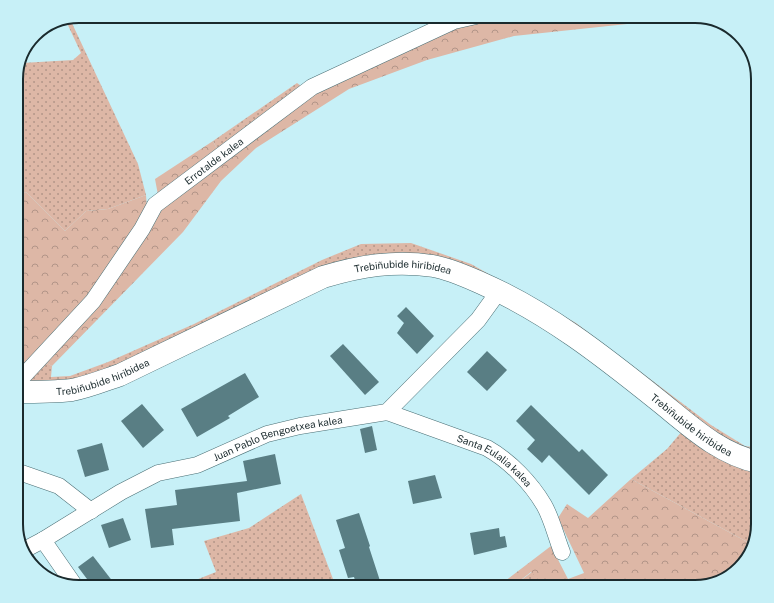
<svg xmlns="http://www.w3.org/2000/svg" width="774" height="603" viewBox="0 0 774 603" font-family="'Public Sans',sans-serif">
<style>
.grass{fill:url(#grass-dots)}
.forest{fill:url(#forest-crowns)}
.building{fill:#597e84}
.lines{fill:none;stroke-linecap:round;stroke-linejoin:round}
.street-casing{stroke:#496e74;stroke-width:17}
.secondary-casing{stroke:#496e74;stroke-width:23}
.street{stroke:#fff;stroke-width:16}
.secondary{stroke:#fff;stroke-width:22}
.labels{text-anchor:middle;stroke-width:3.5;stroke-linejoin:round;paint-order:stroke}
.street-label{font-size:10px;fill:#1a2a2d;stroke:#c7f0f7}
.rim{fill:none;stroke:#1a2a2d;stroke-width:2}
</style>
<defs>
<pattern id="grass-dots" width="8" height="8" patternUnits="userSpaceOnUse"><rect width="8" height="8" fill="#ddb7a6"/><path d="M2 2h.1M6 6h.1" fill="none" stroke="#b29588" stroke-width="1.8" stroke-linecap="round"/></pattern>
<pattern id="forest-crowns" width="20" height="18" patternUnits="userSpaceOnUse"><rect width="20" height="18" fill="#ddb7a6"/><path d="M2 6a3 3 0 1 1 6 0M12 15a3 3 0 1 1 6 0" fill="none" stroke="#b29588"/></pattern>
</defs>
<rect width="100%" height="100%" fill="#c7f0f7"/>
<g class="grass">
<path d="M 70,19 L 138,164 L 146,195 L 108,209 L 86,211 L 65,231 L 26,192 L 16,197 L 16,74 L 22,63 L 73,60 L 81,53 L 66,21 Z"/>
<path d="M 297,83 L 301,86 L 219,153 L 213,141 Z"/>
<path d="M 411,243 L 471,264 L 576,323 L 711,425 L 745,446 L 758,448 L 758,455 L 716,438 L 572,328 L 395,255 L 129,365 L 70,384 L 26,384 L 45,362 L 52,366 L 51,377 L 70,376 L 108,362 L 194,324 L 322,260 L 361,244 Z"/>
<path d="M 683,430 L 758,472 L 758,525 L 751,544 L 631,479 L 667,449 Z"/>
<path d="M 301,494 L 336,587 L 178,587 L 216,572 L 204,541 L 249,528 Z"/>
<path d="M 532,572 L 546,587 L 512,587 Z"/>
</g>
<g class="forest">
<path d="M 520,16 L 676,16 L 665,20 L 514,36 L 427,60 L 349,89 L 256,148 L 221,181 L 183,232 L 52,366 L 45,362 L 161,208 L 311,94 L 456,28 Z"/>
<path d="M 213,141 L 219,153 L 158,195 L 155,179 Z"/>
<path d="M 26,192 L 65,231 L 86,211 L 108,209 L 146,195 L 147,209 L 111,269 L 16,377 L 16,197 Z"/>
<path d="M 631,479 L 751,544 L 743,565 L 723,581 L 695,587 L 546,587 L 531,572 L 512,587 L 497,587 L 551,546 L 568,579 L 584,573 L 558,518 L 567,504 L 588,518 Z"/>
</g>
<g class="building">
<path d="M 406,307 L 434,336 L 417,354 L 397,333 L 404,323 L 397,316 Z"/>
<path d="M 343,344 L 379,382 L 365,395 L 330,356 Z"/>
<path d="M 487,351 L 507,370 L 487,391 L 467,372 Z"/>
<path d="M 245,373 L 259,397 L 228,416 L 230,418 L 197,437 L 181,409 Z"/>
<path d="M 142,404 L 164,430 L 143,448 L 121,421 Z"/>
<path d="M 531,405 L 579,452 L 582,449 L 608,475 L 589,495 L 549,455 L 542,463 L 527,449 L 535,440 L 516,421 Z"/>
<path d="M 372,426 L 377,450 L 365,453 L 360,429 Z"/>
<path d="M 102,443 L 109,470 L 85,477 L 77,450 Z"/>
<path d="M 275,454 L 281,484 L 237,493 L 240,521 L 172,529 L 174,545 L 151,548 L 145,509 L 177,505 L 175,490 L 247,481 L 243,461 Z"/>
<path d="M 435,475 L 442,498 L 413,504 L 408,481 Z"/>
<path d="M 359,513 L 370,546 L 369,547 L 382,587 L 357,587 L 354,577 L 348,578 L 339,550 L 345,548 L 336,520 Z"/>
<path d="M 123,518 L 131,540 L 109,548 L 101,525 Z"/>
<path d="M 499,528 L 500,537 L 505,536 L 507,547 L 474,555 L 470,533 Z"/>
<path d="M 93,556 L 117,587 L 93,587 L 78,567 Z"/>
</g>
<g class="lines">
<defs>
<g id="street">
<path id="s1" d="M 16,384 L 93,301 L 142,229 L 155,205 L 312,87 L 454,21 L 476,16"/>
<path id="s2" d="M 387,412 L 487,448 C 510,461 531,483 544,505 C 552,519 556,537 562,552"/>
<path d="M 16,471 L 59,486 L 91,511"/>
<path d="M 43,540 L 75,586"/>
<path id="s3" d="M 26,549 L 43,540 L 121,492 L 158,473 L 197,465 L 267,434 L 300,426 L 387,412 L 478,320 L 499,291"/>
</g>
<g id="secondary">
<path id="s4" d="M 16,392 C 35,392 54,392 72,390 C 88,387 105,380 120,375 L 323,277 C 360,266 394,260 433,266 C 450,269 465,276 481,283 C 547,312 603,356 659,401 C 689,425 719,454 758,462"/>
</g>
</defs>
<use href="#street" class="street-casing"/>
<use href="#secondary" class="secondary-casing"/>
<use href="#street" class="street"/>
<use href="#secondary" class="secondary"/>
</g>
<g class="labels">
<g class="street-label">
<text dy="4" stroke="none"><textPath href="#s1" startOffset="301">Errotalde kalea</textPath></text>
<text dy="4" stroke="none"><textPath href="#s4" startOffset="413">Trebiñubide hiribidea</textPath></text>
<text dy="4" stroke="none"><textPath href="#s4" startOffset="89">Trebiñubide hiribidea</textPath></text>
<text dy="4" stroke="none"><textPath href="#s4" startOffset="749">Trebiñubide hiribidea</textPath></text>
<text dy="4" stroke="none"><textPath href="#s3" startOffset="278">Juan Pablo Bengoetxea kalea</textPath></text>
<text dy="4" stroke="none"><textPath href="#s2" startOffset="119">Santa Eulalia kalea</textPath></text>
</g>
</g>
<path d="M0 0H774V603H0ZM79 23H695A56 56 0 0 1 751 79V524A56 56 0 0 1 695 580H79A56 56 0 0 1 23 524V79A56 56 0 0 1 79 23Z" fill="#c7f0f7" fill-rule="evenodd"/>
<path class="rim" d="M79 23H695A56 56 0 0 1 751 79V524A56 56 0 0 1 695 580H79A56 56 0 0 1 23 524V79A56 56 0 0 1 79 23Z"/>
</svg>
